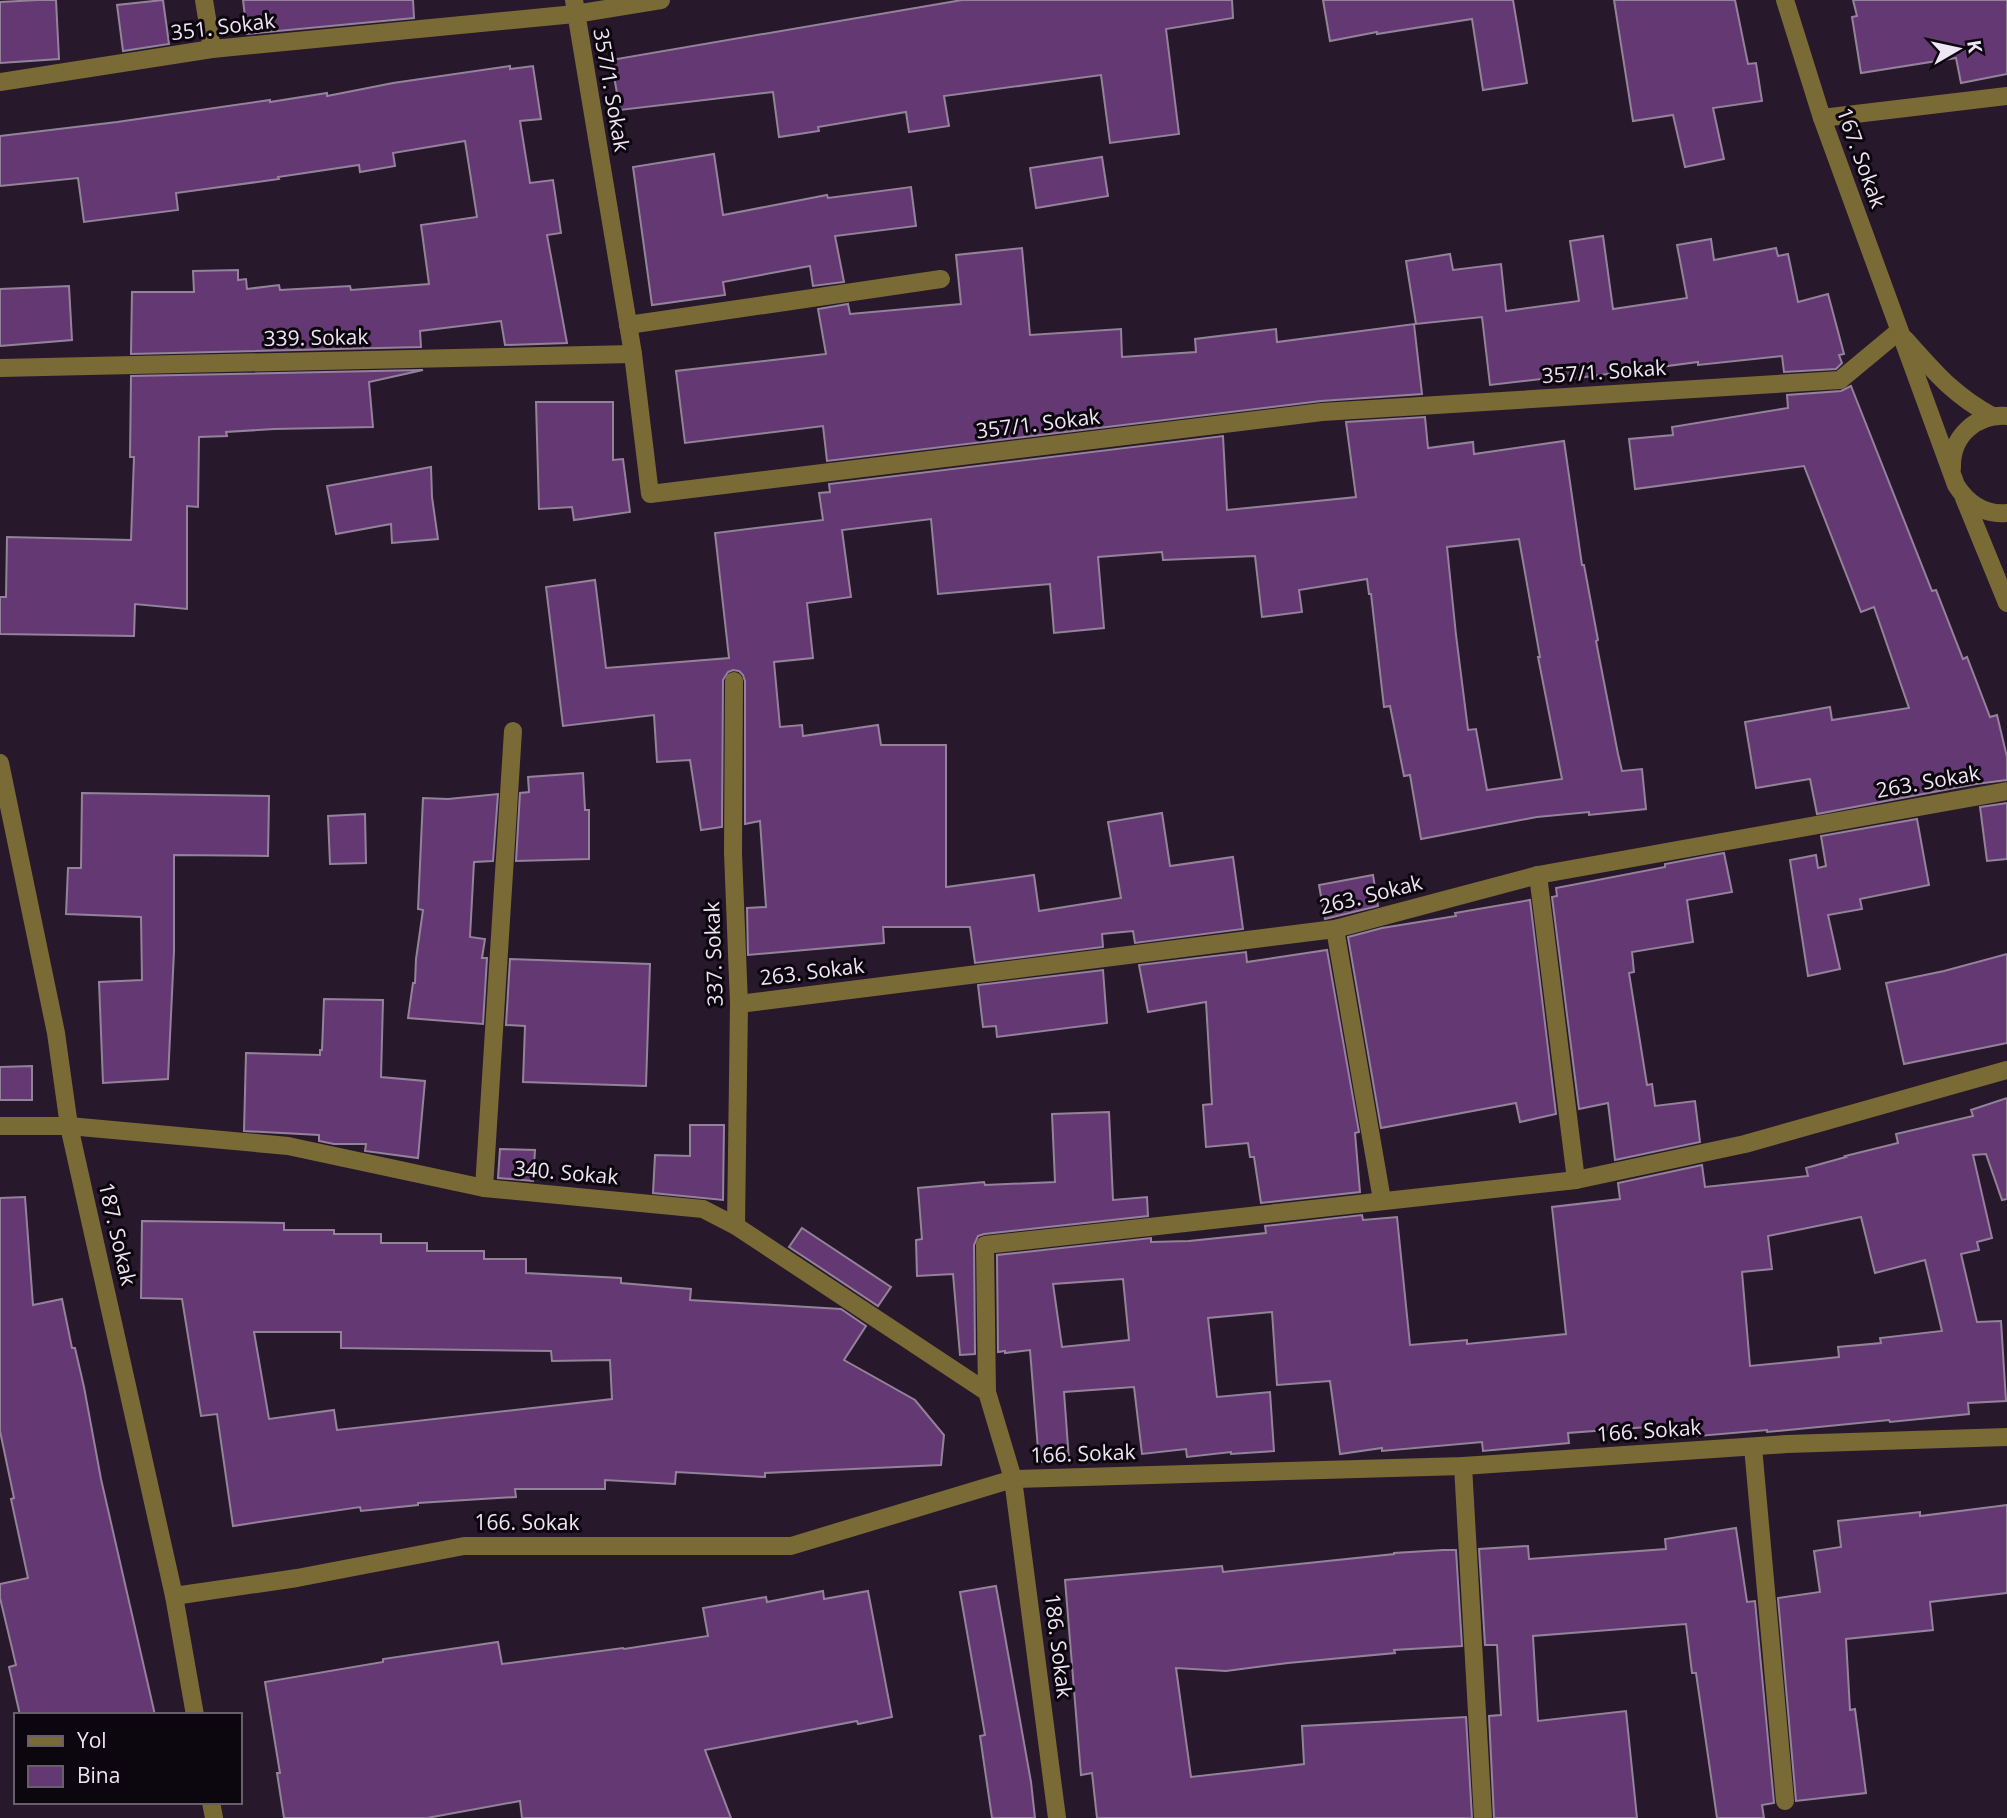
<svg xmlns="http://www.w3.org/2000/svg" width="2007" height="1818" viewBox="0 0 2007 1818" font-family="'Open Sans',sans-serif">
<style>
.building{fill:#643973;stroke:#94829b;stroke-width:2;fill-rule:evenodd}
.lines{fill:none;stroke-linecap:round;stroke-linejoin:round}
.minor{stroke:#7a6a35;stroke-width:18}
.labels{text-anchor:middle;stroke-width:6;stroke-linejoin:round;paint-order:stroke}
.street-label{font-size:21px;fill:#efe5f3;stroke:#0c060e}
</style>
<rect width="100%" height="100%" fill="#27182c"/>
<g class="building">
<path d="M 38,0 L 56,0 L 59,59 L 0,63 L 0,2 Z"/>
<path d="M 163,0 L 169,44 L 123,51 L 117,5 Z"/>
<path d="M 243,0 L 413,0 L 414,18 L 247,34 Z"/>
<path d="M 962,0 L 1232,0 L 1233,18 L 1166,29 L 1179,134 L 1110,143 L 1101,75 L 944,96 L 949,126 L 909,132 L 906,112 L 818,127 L 819,131 L 779,137 L 773,92 L 620,110 L 611,60 Z"/>
<path d="M 1323,0 L 1513,0 L 1527,83 L 1483,90 L 1472,19 L 1377,34 L 1377,32 L 1330,41 Z"/>
<path d="M 1614,0 L 1735,0 L 1748,64 L 1756,63 L 1762,101 L 1713,108 L 1724,159 L 1685,167 L 1673,115 L 1633,121 Z"/>
<path d="M 1853,0 L 2007,0 L 2007,74 L 1961,83 L 1956,58 L 1861,73 L 1852,17 L 1857,16 Z"/>
<path d="M 510,66 L 510,69 L 533,66 L 541,119 L 520,121 L 530,183 L 553,180 L 561,233 L 547,235 L 567,343 L 505,345 L 501,321 L 420,331 L 421,347 L 131,354 L 132,292 L 194,292 L 193,271 L 238,270 L 238,280 L 246,279 L 247,289 L 279,285 L 280,290 L 350,286 L 351,290 L 429,284 L 421,225 L 477,217 L 465,141 L 393,153 L 395,166 L 360,172 L 359,165 L 278,177 L 279,179 L 176,193 L 178,210 L 84,222 L 78,178 L 0,186 L 0,136 L 117,122 L 270,100 L 270,102 L 327,93 L 327,96 L 393,83 Z"/>
<path d="M 714,154 L 723,215 L 827,195 L 828,198 L 911,187 L 916,226 L 835,236 L 844,282 L 813,286 L 810,266 L 723,282 L 725,295 L 652,305 L 633,167 Z"/>
<path d="M 1102,157 L 1108,196 L 1036,208 L 1030,168 Z"/>
<path d="M 1603,236 L 1613,309 L 1687,298 L 1677,245 L 1711,239 L 1714,260 L 1776,248 L 1778,256 L 1788,254 L 1798,302 L 1828,294 L 1844,354 L 1839,355 L 1842,363 L 1836,369 L 1784,372 L 1782,356 L 1698,365 L 1698,362 L 1578,378 L 1559,380 L 1559,377 L 1490,385 L 1482,317 L 1416,324 L 1406,261 L 1450,254 L 1453,270 L 1501,264 L 1506,311 L 1579,301 L 1570,241 Z"/>
<path d="M 1022,248 L 1030,335 L 1121,329 L 1122,357 L 1196,352 L 1195,339 L 1276,329 L 1277,342 L 1414,324 L 1422,394 L 1321,401 L 827,461 L 823,426 L 685,443 L 676,371 L 826,354 L 818,309 L 848,304 L 850,314 L 961,304 L 956,255 Z"/>
<path d="M 69,286 L 72,340 L 0,346 L 0,289 Z"/>
<path d="M 423,370 L 369,382 L 373,427 L 274,429 L 226,432 L 227,436 L 199,437 L 198,507 L 187,506 L 187,609 L 135,604 L 134,636 L 0,634 L 0,597 L 6,597 L 7,537 L 131,540 L 134,457 L 130,457 L 131,376 Z"/>
<path d="M 1851,386 L 1932,591 L 1936,590 L 1963,659 L 1967,657 L 1990,717 L 1997,715 L 2007,757 L 2007,780 L 1976,784 L 1817,814 L 1810,779 L 1756,788 L 1745,722 L 1830,707 L 1832,720 L 1909,708 L 1874,607 L 1861,612 L 1804,466 L 1635,489 L 1629,439 L 1673,435 L 1672,427 L 1788,408 L 1787,395 L 1841,391 Z"/>
<path d="M 536,402 L 613,402 L 613,460 L 623,459 L 630,512 L 574,520 L 572,507 L 539,509 Z"/>
<path d="M 1425,417 L 1428,448 L 1473,442 L 1474,454 L 1564,441 L 1582,565 L 1584,565 L 1598,640 L 1596,641 L 1618,754 L 1622,771 L 1642,769 L 1646,809 L 1589,815 L 1589,812 L 1537,817 L 1421,839 L 1410,775 L 1404,776 L 1390,706 L 1384,707 L 1371,594 L 1369,594 L 1367,579 L 1299,590 L 1302,612 L 1262,617 L 1255,556 L 1163,560 L 1162,552 L 1098,557 L 1104,628 L 1054,633 L 1050,584 L 938,594 L 931,519 L 842,530 L 851,597 L 807,603 L 813,658 L 774,662 L 780,727 L 802,725 L 803,736 L 878,725 L 881,745 L 946,745 L 946,887 L 1034,875 L 1039,911 L 1121,898 L 1108,822 L 1162,813 L 1170,866 L 1233,857 L 1243,929 L 1135,943 L 1133,931 L 1102,934 L 1103,947 L 975,963 L 970,927 L 883,927 L 884,943 L 748,955 L 747,908 L 766,907 L 760,821 L 745,824 L 745,681 L 743,675 L 739,671 L 733,670 L 728,672 L 723,680 L 722,827 L 701,830 L 690,760 L 657,762 L 654,715 L 563,726 L 546,587 L 595,580 L 606,668 L 729,658 L 715,533 L 823,520 L 819,493 L 830,492 L 829,484 L 1223,436 L 1227,510 L 1356,497 L 1346,422 ZM 1519,539 L 1540,657 L 1538,657 L 1562,779 L 1487,790 L 1476,729 L 1468,730 L 1456,635 L 1447,547 Z"/>
<path d="M 431,467 L 432,497 L 438,539 L 392,543 L 391,524 L 336,534 L 327,486 Z"/>
<path d="M 583,773 L 585,810 L 589,810 L 589,859 L 516,861 L 520,793 L 529,792 L 528,777 Z"/>
<path d="M 82,793 L 269,796 L 268,856 L 174,855 L 174,951 L 168,1079 L 103,1083 L 99,982 L 142,980 L 141,917 L 66,914 L 68,868 L 81,868 Z"/>
<path d="M 498,794 L 493,861 L 474,862 L 470,937 L 485,939 L 482,958 L 487,958 L 483,1024 L 408,1018 L 413,983 L 415,983 L 416,959 L 423,910 L 418,909 L 423,798 L 448,799 Z"/>
<path d="M 2007,803 L 2007,859 L 1987,861 L 1980,807 Z"/>
<path d="M 365,814 L 366,863 L 330,864 L 328,816 Z"/>
<path d="M 1917,819 L 1929,885 L 1860,899 L 1862,909 L 1828,915 L 1840,969 L 1808,976 L 1790,860 L 1816,855 L 1818,868 L 1826,866 L 1821,836 Z"/>
<path d="M 1724,853 L 1732,892 L 1687,900 L 1693,942 L 1632,952 L 1634,972 L 1629,973 L 1647,1085 L 1652,1084 L 1655,1106 L 1695,1101 L 1700,1142 L 1615,1160 L 1608,1103 L 1579,1109 L 1552,897 L 1557,896 L 1556,888 L 1665,867 L 1665,864 Z"/>
<path d="M 1373,875 L 1378,906 L 1325,919 L 1319,885 Z"/>
<path d="M 1530,900 L 1556,1114 L 1520,1122 L 1516,1103 L 1381,1128 L 1348,937 L 1382,928 L 1456,916 L 1455,913 Z"/>
<path d="M 1327,950 L 1359,1132 L 1355,1133 L 1360,1192 L 1261,1203 L 1254,1157 L 1250,1157 L 1248,1143 L 1206,1147 L 1203,1105 L 1212,1104 L 1206,1002 L 1148,1012 L 1139,965 L 1246,952 L 1247,962 Z"/>
<path d="M 2007,954 L 2007,1043 L 1904,1064 L 1886,983 L 1944,971 Z"/>
<path d="M 510,959 L 650,964 L 646,1086 L 523,1082 L 525,1026 L 506,1025 Z"/>
<path d="M 1103,970 L 1107,1023 L 997,1037 L 996,1026 L 983,1027 L 978,985 Z"/>
<path d="M 324,999 L 383,1000 L 381,1077 L 425,1081 L 418,1158 L 365,1151 L 366,1144 L 334,1144 L 319,1141 L 319,1135 L 244,1131 L 246,1053 L 320,1055 L 320,1050 L 322,1050 Z"/>
<path d="M 32,1066 L 32,1100 L 0,1100 L 0,1067 Z"/>
<path d="M 2007,1098 L 2007,1199 L 2002,1200 L 1986,1154 L 1973,1155 L 1992,1238 L 1977,1242 L 1979,1250 L 1961,1254 L 1977,1322 L 2001,1321 L 2006,1401 L 1968,1403 L 1969,1414 L 1890,1422 L 1889,1420 L 1767,1432 L 1767,1430 L 1675,1438 L 1674,1425 L 1568,1433 L 1569,1443 L 1483,1451 L 1482,1442 L 1382,1451 L 1382,1448 L 1340,1454 L 1330,1381 L 1277,1385 L 1272,1312 L 1208,1318 L 1217,1397 L 1270,1392 L 1274,1451 L 1231,1454 L 1231,1452 L 1187,1457 L 1186,1449 L 1142,1454 L 1134,1387 L 1064,1392 L 1069,1460 L 1039,1462 L 1030,1350 L 1005,1353 L 1005,1351 L 998,1352 L 997,1255 L 1151,1238 L 1151,1242 L 1189,1241 L 1266,1233 L 1265,1226 L 1362,1215 L 1363,1220 L 1397,1217 L 1410,1345 L 1467,1340 L 1467,1344 L 1566,1334 L 1552,1207 L 1620,1199 L 1618,1183 L 1702,1165 L 1705,1187 L 1808,1176 L 1806,1168 L 1846,1157 L 1845,1156 L 1898,1143 L 1896,1134 L 1973,1116 L 1971,1110 ZM 1861,1217 L 1875,1273 L 1925,1260 L 1942,1331 L 1880,1338 L 1881,1343 L 1838,1347 L 1839,1357 L 1750,1366 L 1742,1272 L 1772,1269 L 1768,1236 ZM 1123,1279 L 1129,1340 L 1062,1347 L 1053,1284 Z"/>
<path d="M 1109,1112 L 1113,1200 L 1147,1197 L 1148,1216 L 984,1234 L 978,1236 L 974,1245 L 975,1354 L 960,1355 L 953,1274 L 917,1276 L 916,1240 L 922,1239 L 918,1188 L 984,1182 L 985,1185 L 1055,1182 L 1052,1114 Z"/>
<path d="M 690,1125 L 724,1125 L 723,1200 L 653,1193 L 655,1155 L 690,1156 Z"/>
<path d="M 500,1149 L 535,1150 L 533,1181 L 498,1178 Z"/>
<path d="M 25,1197 L 33,1305 L 62,1299 L 72,1348 L 75,1348 L 84,1387 L 101,1479 L 155,1715 L 20,1715 L 9,1667 L 16,1665 L 0,1598 L 0,1584 L 28,1578 L 11,1499 L 14,1498 L 0,1431 L 0,1198 Z"/>
<path d="M 142,1221 L 284,1223 L 284,1230 L 334,1230 L 334,1234 L 381,1234 L 381,1243 L 427,1243 L 427,1251 L 484,1251 L 484,1259 L 526,1259 L 526,1273 L 621,1278 L 621,1283 L 691,1289 L 690,1300 L 841,1309 L 866,1326 L 844,1360 L 915,1400 L 944,1435 L 941,1465 L 765,1473 L 765,1477 L 676,1472 L 675,1484 L 605,1480 L 605,1489 L 515,1489 L 516,1497 L 418,1503 L 418,1505 L 361,1511 L 360,1507 L 233,1526 L 217,1414 L 201,1416 L 182,1299 L 141,1298 ZM 254,1332 L 341,1332 L 341,1348 L 551,1351 L 552,1361 L 610,1360 L 612,1399 L 337,1430 L 334,1410 L 269,1419 Z"/>
<path d="M 802,1228 L 891,1287 L 878,1306 L 789,1247 Z"/>
<path d="M 2007,1505 L 2007,1593 L 1930,1602 L 1933,1630 L 1846,1639 L 1850,1710 L 1855,1709 L 1866,1793 L 1796,1801 L 1778,1598 L 1820,1592 L 1814,1551 L 1841,1547 L 1838,1521 L 1920,1512 L 1920,1516 Z"/>
<path d="M 1736,1528 L 1747,1602 L 1755,1601 L 1774,1803 L 1762,1805 L 1764,1818 L 1717,1818 L 1696,1673 L 1692,1673 L 1686,1624 L 1533,1636 L 1538,1721 L 1626,1711 L 1637,1818 L 1494,1818 L 1489,1716 L 1501,1715 L 1497,1645 L 1485,1645 L 1479,1549 L 1528,1546 L 1529,1559 L 1666,1549 L 1665,1539 Z"/>
<path d="M 1443,1550 L 1456,1550 L 1462,1646 L 1394,1650 L 1395,1653 L 1288,1663 L 1226,1671 L 1176,1668 L 1191,1777 L 1304,1764 L 1302,1726 L 1466,1717 L 1472,1818 L 1097,1818 L 1092,1773 L 1081,1775 L 1065,1580 L 1222,1566 L 1223,1572 L 1394,1554 L 1394,1553 Z"/>
<path d="M 996,1586 L 1031,1782 L 1035,1818 L 992,1818 L 980,1736 L 985,1735 L 960,1592 Z"/>
<path d="M 823,1591 L 824,1599 L 868,1591 L 892,1717 L 858,1724 L 857,1721 L 705,1750 L 731,1818 L 522,1818 L 520,1801 L 427,1818 L 284,1818 L 277,1773 L 280,1773 L 265,1682 L 383,1662 L 383,1659 L 498,1642 L 502,1664 L 623,1648 L 624,1649 L 708,1636 L 703,1608 L 766,1597 L 767,1602 Z"/>
</g>
<g class="lines">
<g class="minor">
<path d="M 204,0 L 212,49"/>
<path d="M 574,0 L 633,354 L 650,494 L 1322,412 L 1840,380 L 1899,331"/>
<path d="M 1785,0 L 1822,118 L 1956,485 C 1968,504 1984,515 2007,513"/>
<path d="M 0,82 L 212,49 L 575,14 L 661,0"/>
<path d="M 1822,118 L 2007,96"/>
<path d="M 628,325 L 941,279"/>
<path d="M 1905,339 C 1935,372 1952,394 1992,416"/>
<path d="M 0,368 L 633,354"/>
<path d="M 1952,468 C 1951,436 1976,414 2007,416"/>
<path d="M 1964,498 L 2007,603"/>
<path d="M 734,681 L 733,853 L 739,1004 L 736,1226"/>
<path d="M 0,763 L 56,1033 L 69,1126 L 174,1596 L 195,1715"/>
<path d="M 1538,875 L 1576,1180"/>
<path d="M 1335,929 L 1382,1200"/>
<path d="M 739,1004 L 1335,929 L 1538,875 L 2007,791"/>
<path d="M 0,1126 L 69,1126 L 288,1146 L 484,1188 L 703,1209 L 736,1226 L 987,1392 L 1013,1479 L 1057,1818"/>
<path d="M 484,1188 L 513,731"/>
<path d="M 987,1392 L 985,1245 L 1576,1180 L 1745,1144 L 2007,1070"/>
<path d="M 1753,1447 L 1785,1801"/>
<path d="M 1463,1466 L 1483,1818"/>
<path d="M 174,1596 L 297,1578 L 464,1546 L 791,1546 L 1013,1479 L 1463,1466 L 1787,1444 L 2007,1437"/>
<path d="M 211,1802 L 214,1818"/>
</g>
</g>
<g class="labels">
<g class="street-label">
<text transform="translate(223 27) rotate(-7)" y="7">351. Sokak</text>
<text transform="translate(611 90) rotate(80)" y="7">357/1. Sokak</text>
<text transform="translate(1861 158) rotate(70)" y="7">167. Sokak</text>
<text transform="translate(316 338) rotate(-1)" y="7">339. Sokak</text>
<text transform="translate(1604 372) rotate(-4)" y="7">357/1. Sokak</text>
<text transform="translate(1038 424) rotate(-7)" y="7">357/1. Sokak</text>
<text transform="translate(1928 782) rotate(-10)" y="7">263. Sokak</text>
<text transform="translate(1371 895) rotate(-14)" y="7">263. Sokak</text>
<text transform="translate(714 954) rotate(-92)" y="7">337. Sokak</text>
<text transform="translate(812 972) rotate(-7)" y="7">263. Sokak</text>
<text transform="translate(566 1173) rotate(5)" y="7">340. Sokak</text>
<text transform="translate(117 1234) rotate(77)" y="7">187. Sokak</text>
<text transform="translate(1649 1431) rotate(-4)" y="7">166. Sokak</text>
<text transform="translate(1083 1454) rotate(-2)" y="7">166. Sokak</text>
<text x="527" y="1530">166. Sokak</text>
<text transform="translate(1058 1646) rotate(83)" y="7">186. Sokak</text>
</g>
</g>
<rect x="14" y="1713" width="228" height="91" fill="#0c060e" stroke="#675f6a" stroke-width="2"/>
<rect x="28" y="1736" width="35" height="10" fill="#7a6a35" stroke="#675f6a" stroke-width="2"/>
<text x="77" y="1748" font-size="21" fill="#efe5f3">Yol</text>
<rect x="28" y="1766" width="35" height="21" fill="#643973" stroke="#675f6a" stroke-width="2"/>
<text x="77" y="1783" font-size="21" fill="#efe5f3">Bina</text>
<g transform="translate(1958 49) rotate(81)" stroke="#0c060e" stroke-width="5" paint-order="stroke">
<path d="M0-5L12 26L0 18L-12 26Z" fill="#efe5f3"/>
<text y="-10" font-size="19" font-weight="bold" text-anchor="middle" fill="#efe5f3">K</text>
</g>
</svg>
